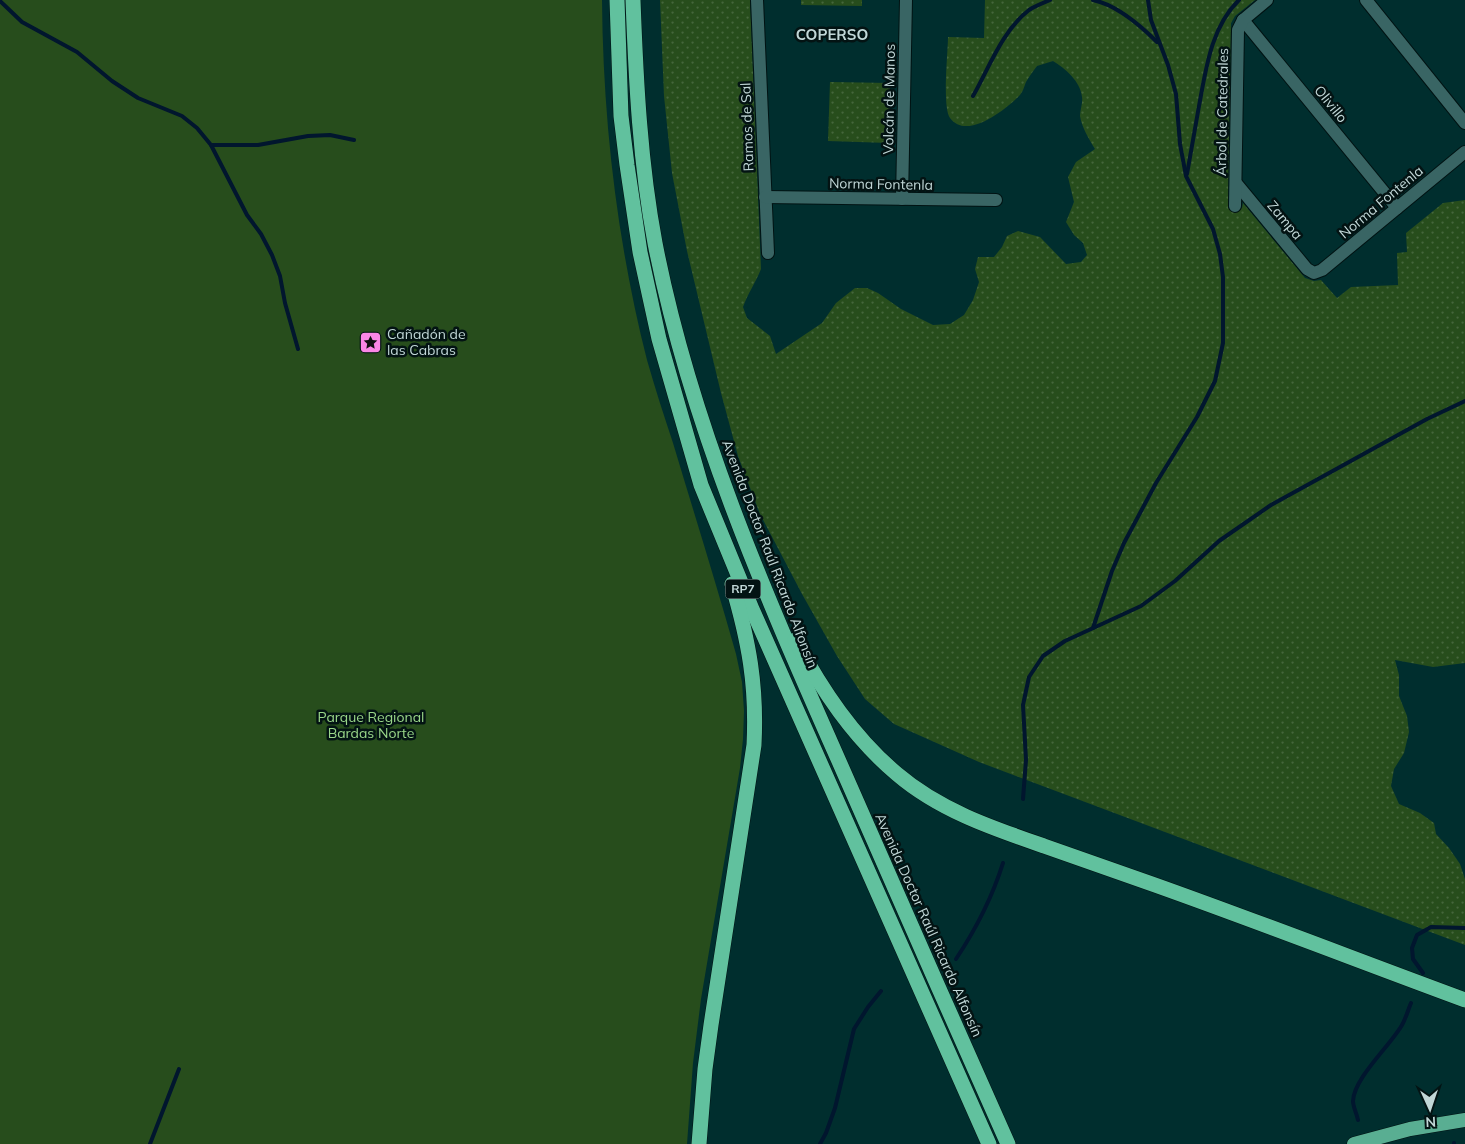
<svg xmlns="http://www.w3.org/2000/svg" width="1465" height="1144" viewBox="0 0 1465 1144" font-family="Mulish,sans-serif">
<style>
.grass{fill:url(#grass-dots)}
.park{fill:#274d1c}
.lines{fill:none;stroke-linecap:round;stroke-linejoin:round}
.stream{stroke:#01162e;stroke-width:4}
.minor-casing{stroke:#001313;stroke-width:14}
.trunk-casing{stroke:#001313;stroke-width:15}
.motorway-casing{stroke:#001313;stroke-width:16}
.minor{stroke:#396564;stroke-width:12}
.trunk{stroke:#59ae92;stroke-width:14}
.motorway{stroke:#61c19e;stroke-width:15}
.labels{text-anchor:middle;stroke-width:5;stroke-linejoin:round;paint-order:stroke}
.shield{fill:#031313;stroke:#889c9c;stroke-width:1}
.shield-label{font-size:12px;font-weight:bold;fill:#c1d7d7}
.street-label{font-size:14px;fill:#c1d7d7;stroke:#031313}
.poi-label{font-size:14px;fill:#c1d7d7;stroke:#031313;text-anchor:start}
.park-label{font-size:14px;fill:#9ad789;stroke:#031313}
.neighbourhood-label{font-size:15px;font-weight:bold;fill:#c1d7d7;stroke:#031313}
</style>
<defs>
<pattern id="grass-dots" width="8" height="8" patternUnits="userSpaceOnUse" patternTransform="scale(1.25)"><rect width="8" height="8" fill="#274d1c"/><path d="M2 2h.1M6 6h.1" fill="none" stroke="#45663c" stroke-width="1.8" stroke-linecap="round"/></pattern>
</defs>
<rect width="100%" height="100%" fill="#002e2e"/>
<g class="grass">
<path d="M 660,0 L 750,0 L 761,269 C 756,282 748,293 743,307 L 747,318 L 770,336 L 776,354 L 822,323 L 836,303 L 855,288 L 867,288 L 878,293 L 901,309 L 933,325 L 950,324 L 964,315 L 973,300 L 979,282 L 975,269 L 978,257 L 994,257 L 1002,247 L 1007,236 L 1018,231 L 1040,237 L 1066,264 L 1081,262 L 1087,255 L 1083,243 L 1074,235 L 1066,222 L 1074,202 L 1068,177 L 1076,162 L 1095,149 C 1089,139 1082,128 1080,116 C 1080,110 1083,103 1082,97 C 1081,82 1065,68 1053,61 L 1037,66 C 1033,71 1029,77 1026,82 C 1024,87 1023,92 1019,96 C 1006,109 967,141 950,118 C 942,107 948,52 948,37 L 984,38 L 985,0 L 1255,0 L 1235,16 L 1231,23 L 1228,208 L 1242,208 L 1243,203 L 1305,278 L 1314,281 L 1321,280 L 1337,298 L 1351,287 L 1398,285 L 1397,253 L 1407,252 L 1406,233 L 1443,203 L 1465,200 L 1465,663 L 1433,667 L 1395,660 L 1399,675 L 1399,696 L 1407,716 L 1409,732 L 1404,753 L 1394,769 L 1391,786 L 1399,804 L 1420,813 L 1434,823 L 1436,834 L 1449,848 L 1460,864 L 1465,879 L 1465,945 L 979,762 L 894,724 L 865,699 L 837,656 L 802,594 L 760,514 L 738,456 L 721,393 L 687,251 L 672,173 L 664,96 Z"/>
<path d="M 801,0 L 862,0 L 862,6 L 801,5 Z"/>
<path d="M 830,82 L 890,83 L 889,143 L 828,141 Z"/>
</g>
<path class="park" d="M 0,0 L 602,0 C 603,121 617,242 647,360 C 655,388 664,416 673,443 C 694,513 716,583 736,654 L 742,682 L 744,711 L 743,739 L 740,768 L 701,999 L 693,1063 L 687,1144 L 0,1144 Z"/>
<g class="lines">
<g class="stream">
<path d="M 1093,0 C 1117,5 1140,25 1157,42"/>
<path d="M 0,1 L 22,22 L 77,52 L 112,81 L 138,98 L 182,116 L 197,128 L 211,145 L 247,215 L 261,234 L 272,255 L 280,276 L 285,303 L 298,349"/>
<path d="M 973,96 C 989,68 1002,31 1029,10 C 1035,6 1043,3 1050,0"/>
<path d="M 211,145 L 258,145 L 308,136 L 330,135 L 354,140"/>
<path d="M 1187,174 C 1191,152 1195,129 1199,106 C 1206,69 1211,27 1239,0"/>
<path d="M 1093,628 L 1112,571 L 1124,543 L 1156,483 L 1197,417 L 1215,381 L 1223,343 L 1223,277 L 1220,254 L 1213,229 L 1186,176 L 1180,144 L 1176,94 L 1168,65 L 1151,20 L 1148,0"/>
<path d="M 1023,799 L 1026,760 L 1023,705 L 1029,677 L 1043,656 L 1065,641 L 1141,606 L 1175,581 L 1219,541 L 1271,505 L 1427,419 L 1465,401"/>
<path d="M 956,959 C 976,929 992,898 1003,863"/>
<path d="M 1423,973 L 1413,959 L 1412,948 L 1417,935 L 1431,927 L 1465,928"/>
<path d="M 1358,1120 C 1357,1114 1353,1107 1353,1101 C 1354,1078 1390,1046 1402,1025 C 1406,1018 1408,1010 1411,1003"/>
<path d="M 150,1144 L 179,1069"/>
<path d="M 820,1144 L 826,1133 L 835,1108 L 854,1029 L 868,1007 L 881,991"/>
<path d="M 1454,1144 L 1454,1143"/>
</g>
<defs>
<g id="minor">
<path d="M 757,0 L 768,253"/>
<path d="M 1366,0 L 1465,123"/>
<path d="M 1243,20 L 1397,208"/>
<path d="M 1236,183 L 1307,269 L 1314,273 L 1322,270 L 1465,152"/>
<path d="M 765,197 L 996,200"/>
<path d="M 902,199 L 906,0"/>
<path d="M 1235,206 L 1238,30 L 1243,20 L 1267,0"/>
</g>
<path id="trunk" d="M 1354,1144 L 1410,1129 L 1465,1120"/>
<g id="motorway">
<path d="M 617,0 L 621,116 L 627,165 L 640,252 L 659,339 L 701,485 L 752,609 L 989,1144"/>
<path d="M 633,0 C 636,81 640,163 655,243 C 690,423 764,592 838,759 C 894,887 951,1016 1008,1144"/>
<path d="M 795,640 C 822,690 853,737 897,774 C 939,810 992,828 1044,846 C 1081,859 1118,872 1155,885 C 1259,922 1362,962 1465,1000"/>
<path d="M 699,1144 L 705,1069 L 711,1025 L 754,745 C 757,685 749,642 732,584"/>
</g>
</defs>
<use href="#minor" class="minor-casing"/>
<use href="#trunk" class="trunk-casing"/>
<use href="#motorway" class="motorway-casing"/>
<use href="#minor" class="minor"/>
<use href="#trunk" class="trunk"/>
<use href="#motorway" class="motorway"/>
</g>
<defs>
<symbol id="sight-square" viewBox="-11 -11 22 22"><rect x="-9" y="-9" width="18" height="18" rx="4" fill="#fb87e6" stroke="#031313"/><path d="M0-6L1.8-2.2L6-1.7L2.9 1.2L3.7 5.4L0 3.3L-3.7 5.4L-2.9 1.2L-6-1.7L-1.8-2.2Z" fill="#111"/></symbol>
</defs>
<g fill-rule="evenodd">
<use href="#sight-square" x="358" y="330" width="25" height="25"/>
</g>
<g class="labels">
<rect class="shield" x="725.5" y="579.5" width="35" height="19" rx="4"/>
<g class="shield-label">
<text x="743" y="593">RP7</text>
</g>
<g class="street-label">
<text transform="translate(889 99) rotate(-89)" y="5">Volcán de Manos</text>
<text transform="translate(1331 104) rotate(51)" y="5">Olivillo</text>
<text transform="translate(1222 112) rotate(-89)" y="5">Árbol de Catedrales</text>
<text transform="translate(747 127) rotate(-92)" y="5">Ramos de Sal</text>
<text transform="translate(881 184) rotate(1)" y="5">Norma Fontenla</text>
<text transform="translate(1381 202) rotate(-40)" y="5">Norma Fontenla</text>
<text transform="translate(1285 220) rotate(50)" y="5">Zampa</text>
<text transform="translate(770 554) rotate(69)" y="5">Avenida Doctor Raúl Ricardo Alfonsín</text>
<text transform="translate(929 925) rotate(66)" y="5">Avenida Doctor Raúl Ricardo Alfonsín</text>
</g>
<g class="poi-label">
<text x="387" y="339">Cañadón de<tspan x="387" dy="16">las Cabras</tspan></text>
</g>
<g class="park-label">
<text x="371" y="722">Parque Regional<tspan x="371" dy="16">Bardas Norte</tspan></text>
</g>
<g class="neighbourhood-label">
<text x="832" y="40">COPERSO</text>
</g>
</g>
<g transform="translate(1430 1109) rotate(177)" stroke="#031313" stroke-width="4" paint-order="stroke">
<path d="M0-4L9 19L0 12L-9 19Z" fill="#c1d7d7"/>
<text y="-8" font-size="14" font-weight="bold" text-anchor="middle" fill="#c1d7d7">N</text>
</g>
</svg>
